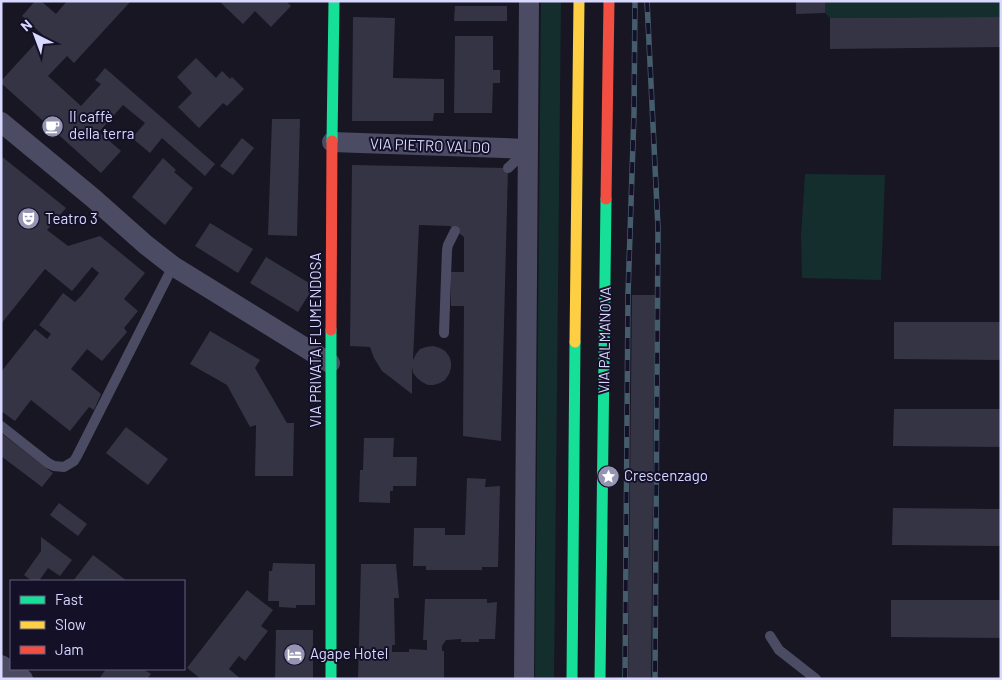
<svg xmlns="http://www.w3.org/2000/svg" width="1002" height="680" viewBox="0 0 1002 680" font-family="Barlow,sans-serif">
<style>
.green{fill:#142e2d}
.building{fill:#353444}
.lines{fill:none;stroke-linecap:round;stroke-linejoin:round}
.lane{stroke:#4b4c63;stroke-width:10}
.street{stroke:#4b4c63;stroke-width:20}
.fast{stroke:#16e098;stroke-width:11}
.slow{stroke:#ffcf43;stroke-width:11}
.jam{stroke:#f24e42;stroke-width:11}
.rail-casing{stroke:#445c6b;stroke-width:5.5}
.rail{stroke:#131028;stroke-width:4;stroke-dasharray:11;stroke-linecap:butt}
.labels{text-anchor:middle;stroke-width:4;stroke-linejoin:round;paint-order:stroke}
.poi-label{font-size:15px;fill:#d9d8ff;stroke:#131028;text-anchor:start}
.street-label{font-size:15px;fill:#d9d8ff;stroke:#131028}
</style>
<rect width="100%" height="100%" fill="#171622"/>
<g class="green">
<path d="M 541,1 L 561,1 L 554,679 L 535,679 Z"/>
<path d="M 825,1 L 1001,1 L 1001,17 L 830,18 L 825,13 Z"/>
<path d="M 805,174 L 885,175 L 881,280 L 802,278 L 801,237 Z"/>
</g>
<g class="building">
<path d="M 35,1 L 41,1 L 56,14 L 67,1 L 131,1 L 74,63 L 67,56 L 48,76 L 81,106 L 101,84 L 95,80 L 105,68 L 215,164 L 205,176 L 162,138 L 150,153 L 132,138 L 145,123 L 123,105 L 99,132 L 121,151 L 101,173 L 1,83 L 1,81 L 43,35 L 22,16 Z"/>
<path d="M 222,1 L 286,1 L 291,6 L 271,27 L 255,11 L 243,24 L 221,3 Z"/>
<path d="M 796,1 L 825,1 L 825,13 L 796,14 Z"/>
<path d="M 455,6 L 507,6 L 507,21 L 454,21 Z"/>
<path d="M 353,17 L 395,18 L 393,78 L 444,79 L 444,113 L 434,113 L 433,121 L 352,121 Z"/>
<path d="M 1001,17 L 1001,47 L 830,49 L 830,18 Z"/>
<path d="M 455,36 L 493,36 L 493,70 L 500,70 L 500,83 L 493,83 L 492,113 L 454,113 Z"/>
<path d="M 196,58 L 216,78 L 222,71 L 230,79 L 232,77 L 244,89 L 227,106 L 223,103 L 199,128 L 178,107 L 192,93 L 177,77 Z"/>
<path d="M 272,119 L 300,119 L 297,236 L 268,235 Z"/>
<path d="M 242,138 L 254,148 L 233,175 L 220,166 Z"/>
<path d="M 1,156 L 66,208 L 47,230 L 68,246 L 100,236 L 145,273 L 124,299 L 138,311 L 124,328 L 127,332 L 102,361 L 87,349 L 71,369 L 101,394 L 94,410 L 89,407 L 70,431 L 31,400 L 15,421 L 1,411 L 1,372 L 35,329 L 47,339 L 51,334 L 39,325 L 63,293 L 75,302 L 82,295 L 99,273 L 92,267 L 72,291 L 45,269 L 1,324 Z"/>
<path d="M 163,158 L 176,170 L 174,172 L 193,188 L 165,225 L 132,197 Z"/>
<path d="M 352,165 L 508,168 L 501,441 L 463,436 L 464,306 L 451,306 L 451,272 L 464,272 L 464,237 L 450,226 L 419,225 L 413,360 L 416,354 L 420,349 L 426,347 L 433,346 L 440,348 L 445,351 L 449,356 L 451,362 L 451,368 L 449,374 L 445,380 L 440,383 L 434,385 L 428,385 L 422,382 L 417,378 L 413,373 L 412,367 L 412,394 L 382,371 L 374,358 L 370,347 L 350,346 Z"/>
<path d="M 210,223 L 253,249 L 238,273 L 195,246 Z"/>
<path d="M 266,257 L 314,286 L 298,312 L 250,283 Z"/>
<path d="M 632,295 L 655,295 L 651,679 L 628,679 Z"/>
<path d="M 894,322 L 1001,322 L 1001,360 L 894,359 Z"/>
<path d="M 210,331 L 260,360 L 255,368 L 287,423 L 294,423 L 293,476 L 255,476 L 256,425 L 250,427 L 227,385 L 190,364 Z"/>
<path d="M 894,409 L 1001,409 L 1001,447 L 893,446 Z"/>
<path d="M 126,427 L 168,459 L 148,485 L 106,453 Z"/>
<path d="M 1,433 L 53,473 L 42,487 L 1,456 Z"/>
<path d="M 364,438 L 394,438 L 393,457 L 417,457 L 416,486 L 393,486 L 393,491 L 390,491 L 390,503 L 359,502 L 360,470 L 363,470 Z"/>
<path d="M 467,478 L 486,479 L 485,487 L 500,486 L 498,567 L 482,567 L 482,570 L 426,570 L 426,566 L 413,566 L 414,528 L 445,528 L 445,535 L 465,535 Z"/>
<path d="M 59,503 L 87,524 L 78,536 L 50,515 Z"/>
<path d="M 893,508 L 1001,509 L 1001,546 L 892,545 Z"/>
<path d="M 41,537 L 72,560 L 60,576 L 48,568 L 39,581 L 32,581 L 24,575 L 41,551 Z"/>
<path d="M 93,555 L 127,581 L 73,581 Z"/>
<path d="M 273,563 L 315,564 L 315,605 L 296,605 L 296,608 L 279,607 L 279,601 L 268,601 L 269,571 L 272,571 Z"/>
<path d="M 361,564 L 396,564 L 399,598 L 394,598 L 395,645 L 392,645 L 392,652 L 409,652 L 409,649 L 427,650 L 427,640 L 423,640 L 425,599 L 487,599 L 487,603 L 497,602 L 495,639 L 479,639 L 479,642 L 461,642 L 461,639 L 446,640 L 442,646 L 442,651 L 444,651 L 444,679 L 358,679 Z"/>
<path d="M 247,590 L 273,610 L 261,626 L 268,631 L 245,661 L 239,656 L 229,669 L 241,679 L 201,679 L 187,668 Z"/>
<path d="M 891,600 L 1001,600 L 1001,638 L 891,637 Z"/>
<path d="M 276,630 L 313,630 L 313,679 L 275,679 Z"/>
<path d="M 106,669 L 143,669 L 151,674 L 147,679 L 99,679 Z"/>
</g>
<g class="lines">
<g class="lane">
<path d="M 508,168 L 527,150"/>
<path d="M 444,333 L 447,250 L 448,245 L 455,231"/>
<path d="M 1,426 L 48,463 L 54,466 L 64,467 L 74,461 L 77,456 L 173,266"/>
<path d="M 770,636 L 779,650 L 816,679"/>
</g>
<g class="street">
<path d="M 1,122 L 93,198 L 146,245 L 173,266 L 330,363"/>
<path d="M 332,142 L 528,149"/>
<path d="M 1,665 L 23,679"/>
<path d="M 524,679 L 529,1"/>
</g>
<g class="fast">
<path d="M 332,141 L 334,1"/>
<path d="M 331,330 L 331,679"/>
<path d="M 572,679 L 575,342"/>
<path d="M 600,679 L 606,199"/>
</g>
<path class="slow" d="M 575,342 L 579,1"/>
<g class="jam">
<path d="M 606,199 L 609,1"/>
<path d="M 331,330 L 332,141"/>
</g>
<defs>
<g id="rail">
<path d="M 647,1 L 658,228 L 655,679"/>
<path d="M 625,679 L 628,295 L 634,113 L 635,1"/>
</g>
</defs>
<use href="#rail" class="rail-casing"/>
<use href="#rail" class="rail"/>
</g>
<defs>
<symbol id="cafe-disc" viewBox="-11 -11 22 22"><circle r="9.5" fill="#9594b2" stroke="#131028"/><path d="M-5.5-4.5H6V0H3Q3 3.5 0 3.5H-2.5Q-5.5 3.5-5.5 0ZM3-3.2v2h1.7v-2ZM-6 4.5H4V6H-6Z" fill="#fff"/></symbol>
<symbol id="theatre-disc" viewBox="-11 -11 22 22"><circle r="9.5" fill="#9594b2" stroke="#131028"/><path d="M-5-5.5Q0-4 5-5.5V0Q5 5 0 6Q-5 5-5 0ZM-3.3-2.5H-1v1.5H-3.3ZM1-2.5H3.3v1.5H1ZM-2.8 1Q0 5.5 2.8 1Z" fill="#fff"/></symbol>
<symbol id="sight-disc" viewBox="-11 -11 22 22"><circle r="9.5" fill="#9594b2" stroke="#131028"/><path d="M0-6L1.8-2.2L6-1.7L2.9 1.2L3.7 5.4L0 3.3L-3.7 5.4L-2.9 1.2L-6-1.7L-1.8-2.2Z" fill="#fff"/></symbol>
<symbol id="hotel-disc" viewBox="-11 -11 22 22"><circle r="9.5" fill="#9594b2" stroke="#131028"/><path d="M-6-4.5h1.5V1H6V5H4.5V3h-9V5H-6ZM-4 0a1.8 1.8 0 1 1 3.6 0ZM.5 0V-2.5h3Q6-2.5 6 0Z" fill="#fff"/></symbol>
</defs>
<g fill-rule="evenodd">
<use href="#cafe-disc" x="40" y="114" width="25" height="25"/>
<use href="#theatre-disc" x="16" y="206" width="25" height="25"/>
<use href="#sight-disc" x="596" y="464" width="25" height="25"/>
<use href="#hotel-disc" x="282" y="642" width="25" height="25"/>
</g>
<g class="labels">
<g class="poi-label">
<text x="69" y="122">Il caffè<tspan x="69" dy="17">della terra</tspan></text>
<text x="45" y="224">Teatro 3</text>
<text x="624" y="481">Crescenzago</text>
<text x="310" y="659">Agape Hotel</text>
</g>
<g class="street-label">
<text transform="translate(430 146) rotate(2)" y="5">VIA PIETRO VALDO</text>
<text transform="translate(316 340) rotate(-90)" y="5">VIA PRIVATA FLUMENDOSA</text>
<text transform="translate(605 340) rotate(-89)" y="5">VIA PALMANOVA</text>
</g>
</g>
<rect width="1002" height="680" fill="none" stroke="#d9d8ff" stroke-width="5"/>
<rect x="10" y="580" width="175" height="90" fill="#131028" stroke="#62607e"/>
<rect x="20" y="596" width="25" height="8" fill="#16e098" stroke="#62607e"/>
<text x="55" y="605" font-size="15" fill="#d9d8ff">Fast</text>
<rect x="20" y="621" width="25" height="8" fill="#ffcf43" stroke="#62607e"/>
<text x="55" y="630" font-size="15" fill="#d9d8ff">Slow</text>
<rect x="20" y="646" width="25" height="8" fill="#f24e42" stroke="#62607e"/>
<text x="55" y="655" font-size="15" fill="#d9d8ff">Jam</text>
<g transform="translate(35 35) rotate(318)" stroke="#131028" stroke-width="4" paint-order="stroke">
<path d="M0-4L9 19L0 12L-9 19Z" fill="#d9d8ff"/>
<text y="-8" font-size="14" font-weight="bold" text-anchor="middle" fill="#d9d8ff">N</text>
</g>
</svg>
